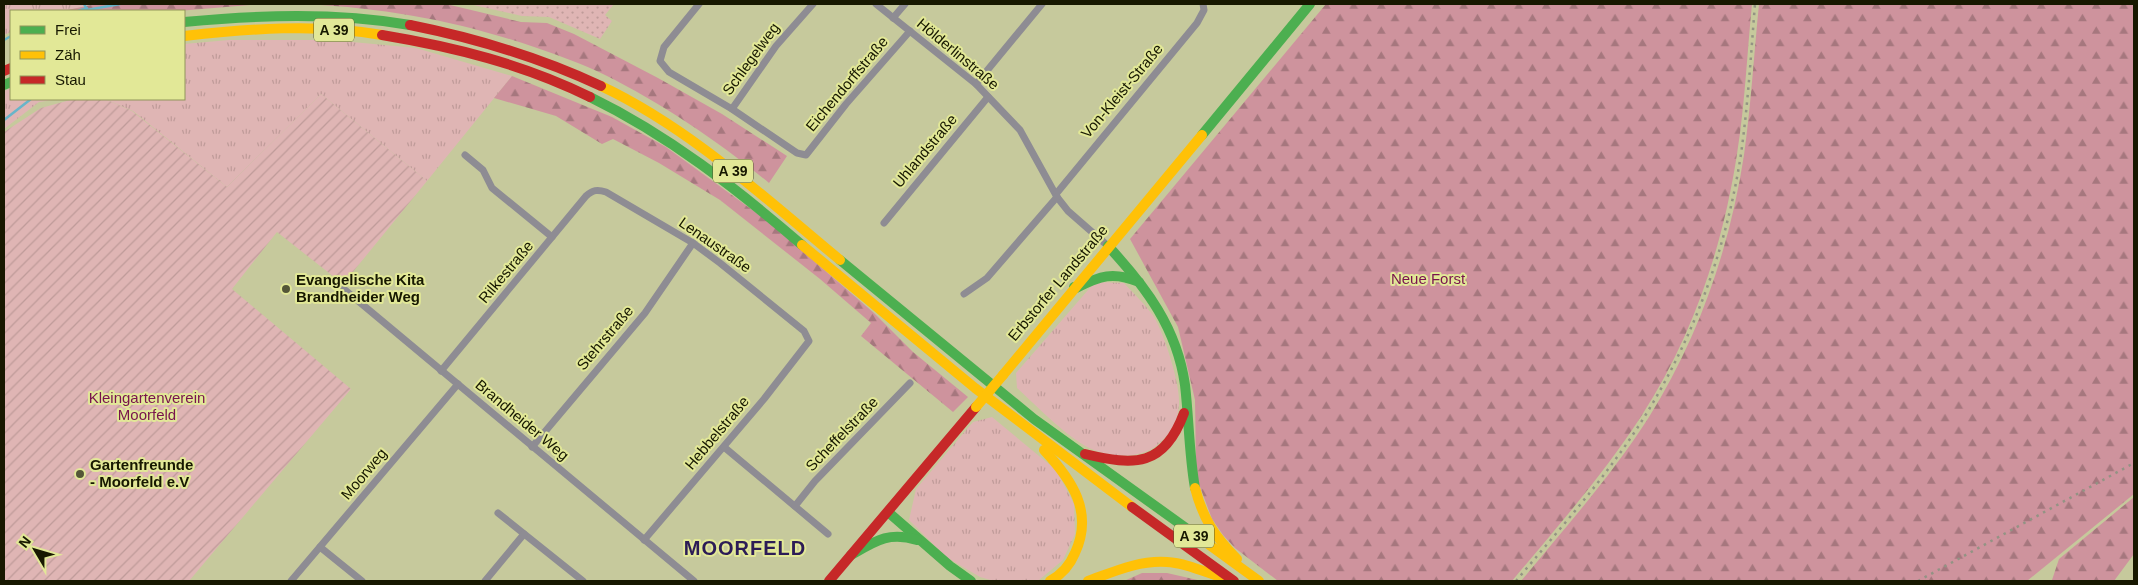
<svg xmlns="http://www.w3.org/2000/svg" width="2138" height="585" viewBox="0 0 2138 585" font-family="Helvetica,sans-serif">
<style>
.grass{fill:url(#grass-tufts)}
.forest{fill:url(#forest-firs)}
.park{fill:url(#park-dots)}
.garden{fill:url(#garden-furrows)}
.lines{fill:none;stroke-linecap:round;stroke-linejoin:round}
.stream{stroke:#68b5c9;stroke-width:2.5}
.street{stroke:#8e8c93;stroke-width:7}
.fast{stroke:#4caf50;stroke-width:10}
.slow{stroke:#ffc107;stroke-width:10}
.jam{stroke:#c62828;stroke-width:10}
.rail{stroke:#939384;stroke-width:2.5;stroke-dasharray:2.5 5;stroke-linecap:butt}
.slow-bridge{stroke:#ffc107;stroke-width:10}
.poi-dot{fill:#545637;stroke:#e2e897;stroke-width:2}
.labels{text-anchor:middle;stroke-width:4;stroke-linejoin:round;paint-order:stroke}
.shield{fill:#e2e897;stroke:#54562d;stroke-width:1}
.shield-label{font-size:14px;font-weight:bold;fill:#171800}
.street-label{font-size:15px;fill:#171800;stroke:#e2e897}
.park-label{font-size:15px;fill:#78134d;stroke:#e2e897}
.poi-label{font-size:15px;font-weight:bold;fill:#171800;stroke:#e2e897;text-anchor:start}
.district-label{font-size:20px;font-weight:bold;letter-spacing:1px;fill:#2c1c56;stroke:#e2e897}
</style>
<defs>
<pattern id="grass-tufts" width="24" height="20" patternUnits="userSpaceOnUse" patternTransform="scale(1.25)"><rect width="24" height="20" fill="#dfb5b4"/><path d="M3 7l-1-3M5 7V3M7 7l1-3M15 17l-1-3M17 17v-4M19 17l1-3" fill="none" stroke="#bf9b99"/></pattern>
<pattern id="forest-firs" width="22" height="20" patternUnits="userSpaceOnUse" patternTransform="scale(1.25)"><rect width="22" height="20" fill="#ce939d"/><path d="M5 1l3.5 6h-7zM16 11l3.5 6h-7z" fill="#a6777e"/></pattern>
<pattern id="park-dots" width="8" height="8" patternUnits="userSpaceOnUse" patternTransform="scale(1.25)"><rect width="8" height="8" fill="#dfb5b4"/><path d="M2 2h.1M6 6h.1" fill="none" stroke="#bf9b99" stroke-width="1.8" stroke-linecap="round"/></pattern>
<pattern id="garden-furrows" width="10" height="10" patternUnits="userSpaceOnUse" patternTransform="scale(1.25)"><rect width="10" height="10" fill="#dfb5b4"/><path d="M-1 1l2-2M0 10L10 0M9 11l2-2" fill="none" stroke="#bf9b99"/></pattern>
</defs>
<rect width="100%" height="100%" fill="#c6c99c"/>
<g class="grass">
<path d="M 4,4 L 90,4 L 91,5 L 63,11 L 11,11 L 11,32 L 4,35 Z"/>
<path d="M 229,40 L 331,40 L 416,48 L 512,76 L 427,181 L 321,94 L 227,187 L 133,111 L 105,99 L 184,99 L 184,44 Z"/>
<path d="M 11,88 L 11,99 L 60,99 L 39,102 L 4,129 L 4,91 Z"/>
<path d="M 1095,282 L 1124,283 C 1134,294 1146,305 1154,317 C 1164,333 1181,386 1179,405 C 1178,422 1169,436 1156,446 C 1140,459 1112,457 1094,450 C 1070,441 1037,406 1017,388 L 1016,373 Z"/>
<path d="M 992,417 L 1056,470 L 1074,504 L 1075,534 L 1063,560 L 1039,580 L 994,581 L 980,577 L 946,557 L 909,520 L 916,489 L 973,422 Z"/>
</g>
<g class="forest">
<path d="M 263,4 L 178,11 L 63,11 L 91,5 Z"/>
<path d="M 307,4 L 446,4 L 521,22 L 547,23 L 574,34 L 658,78 L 722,114 L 787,156 L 769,183 C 722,144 660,102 605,75 C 583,64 560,56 537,48 C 458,21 391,9 307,4 Z"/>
<path d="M 1326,4 L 1752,4 C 1747,54 1745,104 1737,154 C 1723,246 1693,336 1642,415 C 1604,474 1557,527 1512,581 L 1278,581 L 1235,548 L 1223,535 L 1212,519 L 1199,484 L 1196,467 L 1195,400 L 1178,327 L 1130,239 Z"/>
<path d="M 1759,4 L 2134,4 L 2134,494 L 2027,581 L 1521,581 C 1565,528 1612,475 1649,417 C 1699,337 1730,247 1744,155 C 1751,105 1754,54 1759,4 Z"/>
<path d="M 512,76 L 612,117 L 666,147 L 770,223 L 874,313 L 913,352 L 968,397 L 953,412 L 861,336 L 871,323 L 820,279 L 720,200 L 659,163 L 613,139 L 602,144 L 556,116 L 494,98 Z"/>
<path d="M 2134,497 L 2134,554 L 2114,581 L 2052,580 L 2059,559 Z"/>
<path d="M 1142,573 L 1167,573 L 1202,581 L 1124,581 Z"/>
</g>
<path class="park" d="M 469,4 L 614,4 L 605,15 L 612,21 L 600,39 L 549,17 L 522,16 Z"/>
<path class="garden" d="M 321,94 L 427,181 L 343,284 L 277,232 L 232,289 L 351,389 L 189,581 L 4,581 L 4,132 L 41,108 L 74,99 L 105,99 L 132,111 L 227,187 Z"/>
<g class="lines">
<g class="stream">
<path d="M 84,4 L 88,11"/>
<path d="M 87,10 L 120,4"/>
<path d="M 78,11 L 87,8"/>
<path d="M 4,40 L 11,36"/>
<path d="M 4,120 L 31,99"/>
</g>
<g class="street">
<path d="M 699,4 L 664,47 L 660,61 L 669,72 L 732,109 L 797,153 L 806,155 L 846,104 L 910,31"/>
<path d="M 876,4 L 976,84 L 1020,130 L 1057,197 L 1068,211 L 1108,246"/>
<path d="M 893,18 L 905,4"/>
<path d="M 976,84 L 1042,4"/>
<path d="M 732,109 L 776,46 L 813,4"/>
<path d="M 465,155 L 483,170 L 492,188 L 552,237"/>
<path d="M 1056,194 L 1197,23 L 1204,10 L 1203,4"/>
<path d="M 884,223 L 988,97"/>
<path d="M 333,280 L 694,581"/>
<path d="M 964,294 L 987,278 L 1057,197"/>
<path d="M 441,371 L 586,196 C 593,190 597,189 606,192 L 693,243 L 720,263 L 804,331 L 809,341 L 764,399 L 644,540"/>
<path d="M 532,447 L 645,313 L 693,243"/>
<path d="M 724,447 L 828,534"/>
<path d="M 795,506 L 815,481 L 910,383"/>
<path d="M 498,513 L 583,581"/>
<path d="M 320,547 L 362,581"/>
<path d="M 291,581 L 458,384"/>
<path d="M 485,581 L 524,534"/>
</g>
<g class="fast">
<path d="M 184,22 C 259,15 335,12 410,25"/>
<path d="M 4,85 L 11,82"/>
<path d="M 590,97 C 668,135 736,188 802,245"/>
<path d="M 1202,135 L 1310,4"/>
<path d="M 1108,246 C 1146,287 1177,328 1185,385 C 1189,419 1189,454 1195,488"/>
<path d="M 840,260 L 1034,419 L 1204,541"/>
<path d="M 1074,287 L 1076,288 C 1100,276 1113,271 1139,282"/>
<path d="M 888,512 L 950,566 L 971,581"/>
<path d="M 851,555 C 875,541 889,531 917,540"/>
</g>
<g class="slow">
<path d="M 184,36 C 249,29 316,23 382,35"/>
<path d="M 601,86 C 690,128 765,198 840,260"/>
<path d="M 802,245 L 975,388 L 1132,507"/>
<path d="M 1003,375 L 1202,135"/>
<path d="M 1044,450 C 1072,480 1094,512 1075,553 C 1070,565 1061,575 1050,581"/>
<path d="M 1195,488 C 1203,519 1215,537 1237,559"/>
<path d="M 1204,541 L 1259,581"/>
<path d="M 1088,581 C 1113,572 1139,560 1167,562 C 1186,563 1205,572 1223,578"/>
</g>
<g class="jam">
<path d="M 410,25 C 475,38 541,58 601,86"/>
<path d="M 382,35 C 454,47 523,64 590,97"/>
<path d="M 4,71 L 11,68"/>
<path d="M 1085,454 C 1135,466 1164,467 1184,413"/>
<path d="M 1132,507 L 1234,581"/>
<path d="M 829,581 L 976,407"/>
</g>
<g class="rail">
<path d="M 1516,581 C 1562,526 1611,472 1648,411 C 1696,332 1727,245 1741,154 C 1748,104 1751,54 1755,4"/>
<path d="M 1918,581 L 2134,463"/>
</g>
<path class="slow-bridge" d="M 976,407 L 1003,375"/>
</g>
<g class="poi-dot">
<circle cx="286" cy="289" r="5"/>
<circle cx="80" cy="474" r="5"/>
</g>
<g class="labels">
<g class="shield">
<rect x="314" y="18.5" width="40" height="23" rx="4"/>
<rect x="713" y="159.5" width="40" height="23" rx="4"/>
<rect x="1174" y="524.5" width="40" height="23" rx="4"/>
</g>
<g class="shield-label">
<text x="334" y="35">A 39</text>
<text x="733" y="176">A 39</text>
<text x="1194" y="541">A 39</text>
</g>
<g class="street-label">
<text transform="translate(958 54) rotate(40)" y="5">Hölderlinstraße</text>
<text transform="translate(751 59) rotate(-54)" y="5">Schlegelweg</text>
<text transform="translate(847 84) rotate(-50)" y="5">Eichendorffstraße</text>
<text transform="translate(1122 91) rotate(-50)" y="5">Von-Kleist-Straße</text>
<text transform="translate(925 151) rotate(-50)" y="5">Uhlandstraße</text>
<text transform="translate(715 245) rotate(35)" y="5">Lenaustraße</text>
<text transform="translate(506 272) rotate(-50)" y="5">Rilkestraße</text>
<text transform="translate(1058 283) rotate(-50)" y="5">Erbstorfer Landstraße</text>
<text transform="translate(605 338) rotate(-50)" y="5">Stehrstraße</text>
<text transform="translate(522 420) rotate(40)" y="5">Brandheider Weg</text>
<text transform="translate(717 433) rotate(-50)" y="5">Hebbelstraße</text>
<text transform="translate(842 434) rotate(-46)" y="5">Scheffelstraße</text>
<text transform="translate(364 474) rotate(-50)" y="5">Moorweg</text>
</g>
<g class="park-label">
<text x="1428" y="284">Neue Forst</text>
<text x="147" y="403">Kleingartenverein<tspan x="147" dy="17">Moorfeld</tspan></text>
</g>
<g class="poi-label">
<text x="296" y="285">Evangelische Kita<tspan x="296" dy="17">Brandheider Weg</tspan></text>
<text x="90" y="470">Gartenfreunde<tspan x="90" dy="17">- Moorfeld e.V</tspan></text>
</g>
<g class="district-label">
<text x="745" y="555">MOORFELD</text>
</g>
</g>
<rect width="2138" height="585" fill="none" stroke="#171800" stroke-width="10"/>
<rect x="10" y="10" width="175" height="90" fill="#e2e897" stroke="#91955b"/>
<rect x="20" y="26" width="25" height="8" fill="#4caf50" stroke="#91955b"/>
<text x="55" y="35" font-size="15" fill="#171800">Frei</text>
<rect x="20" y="51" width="25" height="8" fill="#ffc107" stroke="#91955b"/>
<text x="55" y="60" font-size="15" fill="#171800">Zäh</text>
<rect x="20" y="76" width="25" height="8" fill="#c62828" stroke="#91955b"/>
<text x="55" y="85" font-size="15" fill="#171800">Stau</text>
<g transform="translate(35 550) rotate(308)" stroke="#e2e897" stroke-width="4" paint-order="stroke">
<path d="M0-4L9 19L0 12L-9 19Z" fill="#171800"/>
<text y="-8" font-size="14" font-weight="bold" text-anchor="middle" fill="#171800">N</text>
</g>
</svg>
